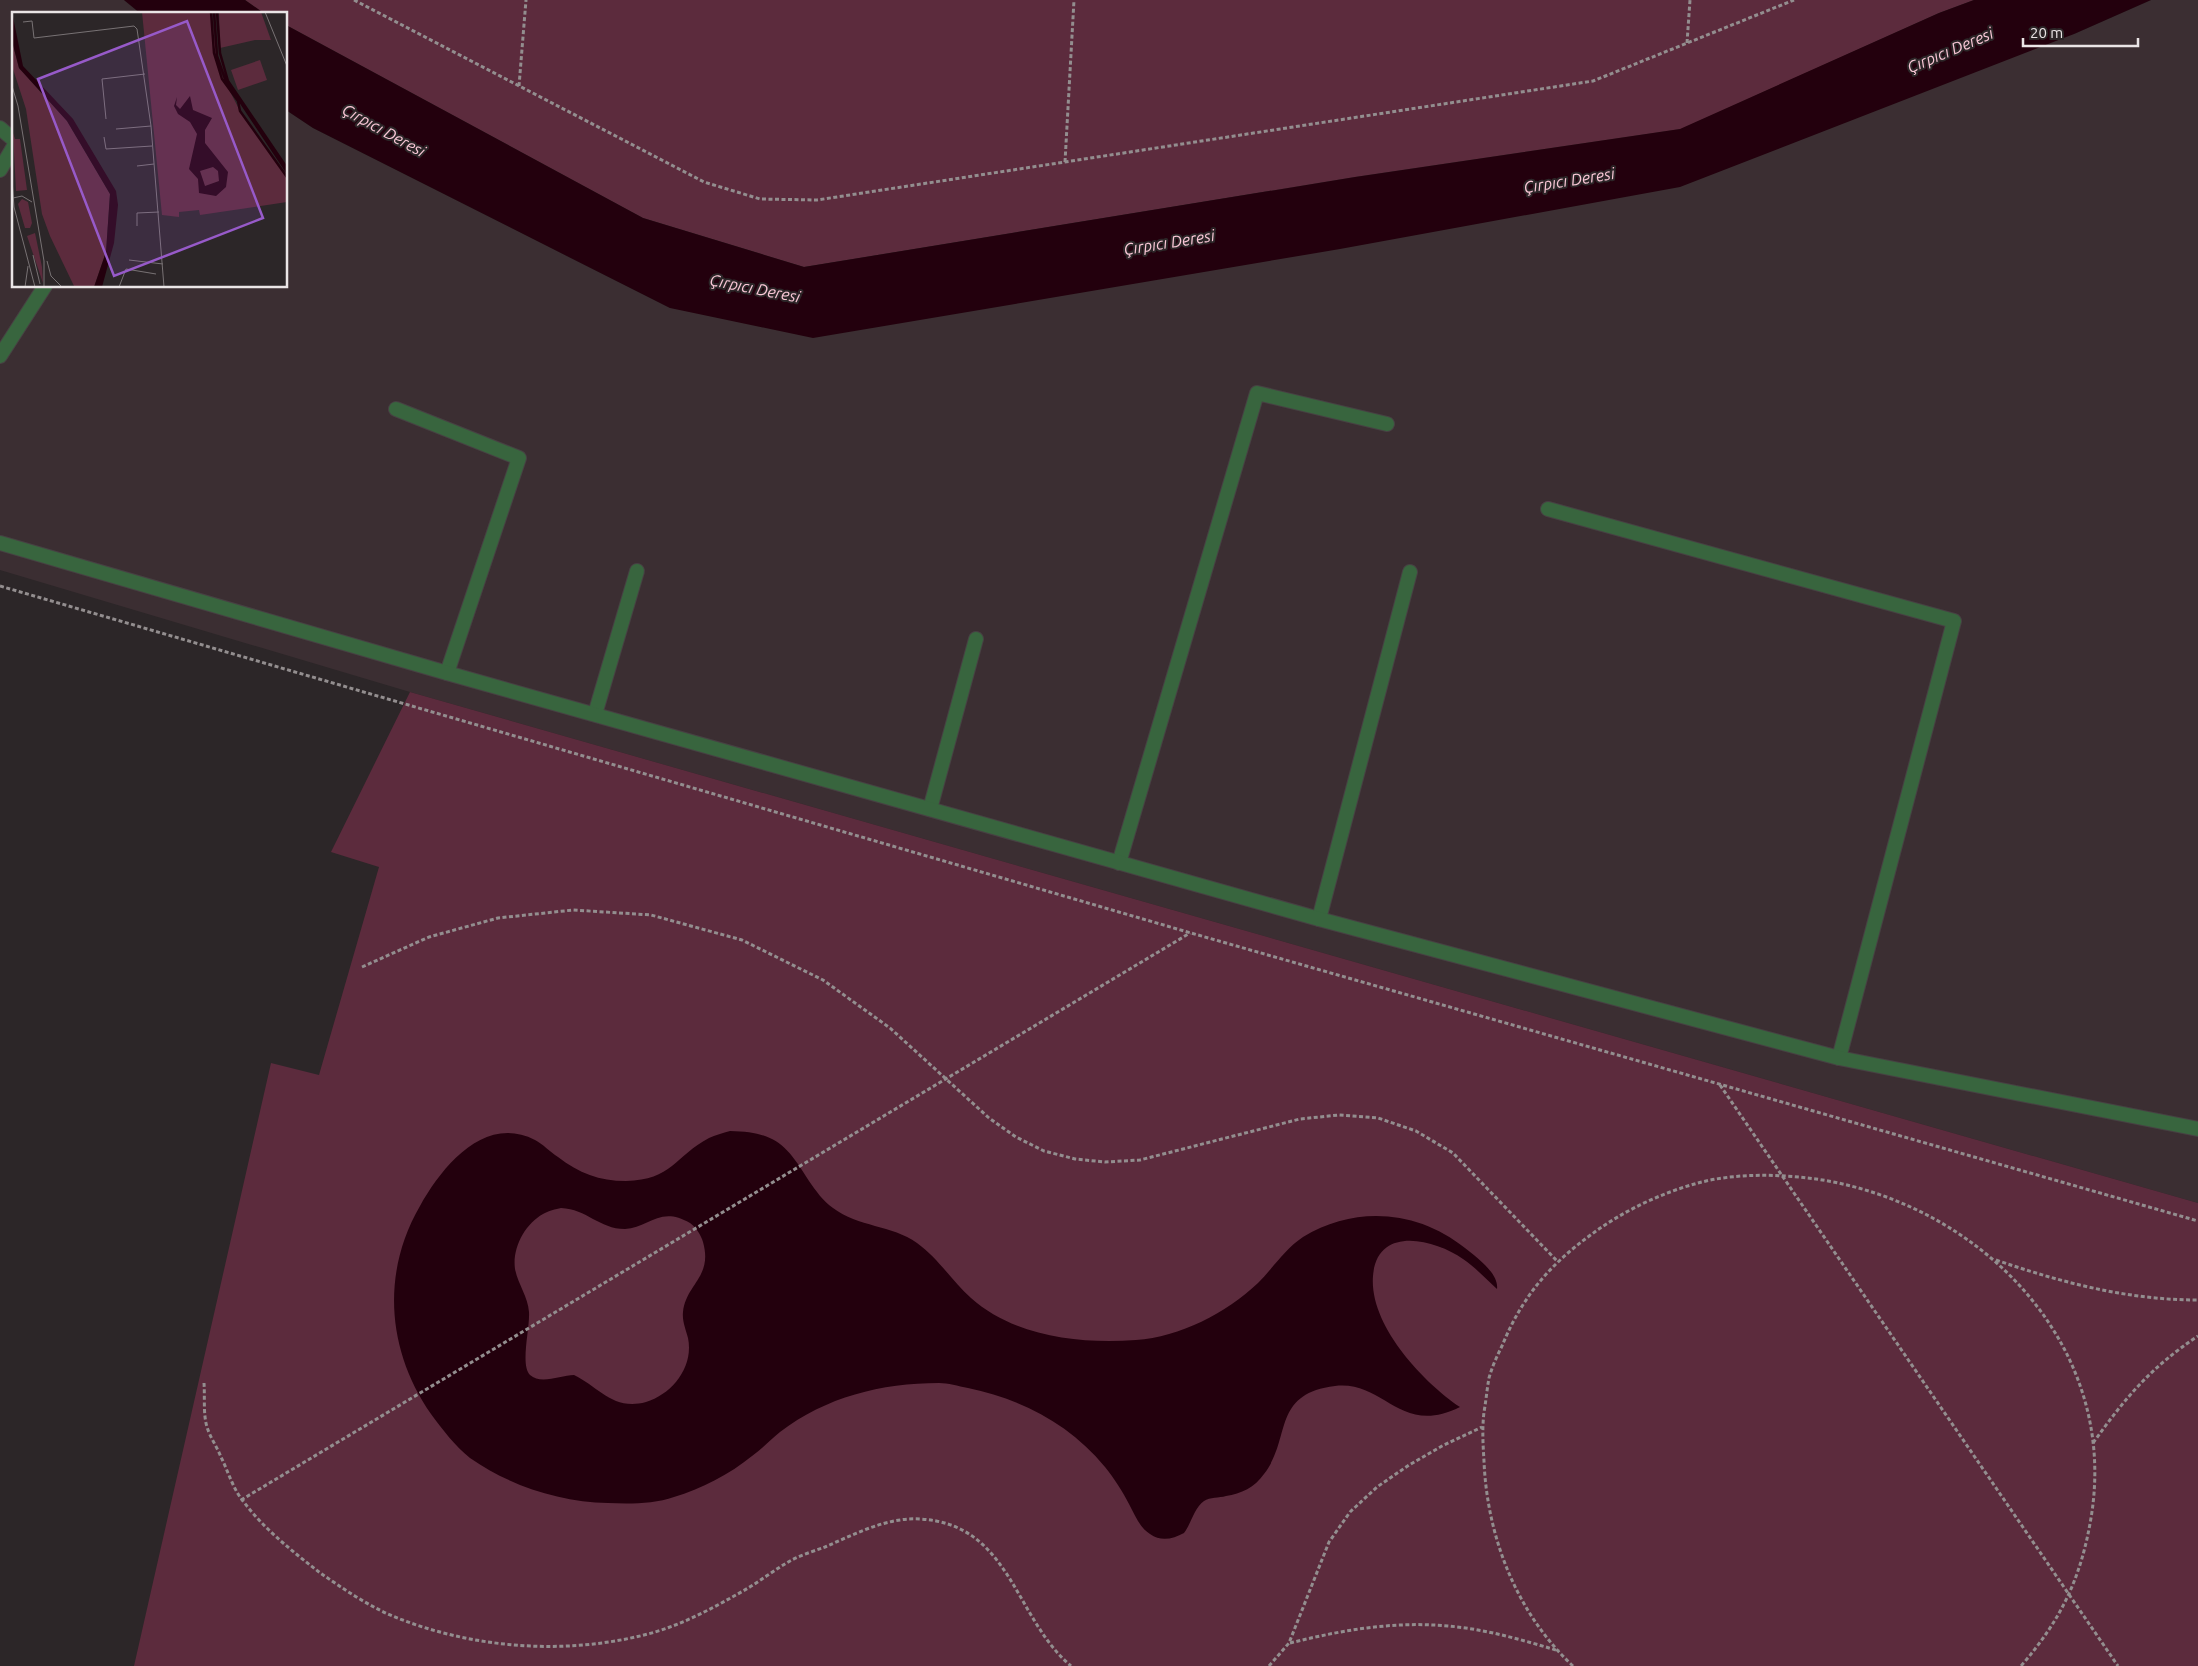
<svg xmlns="http://www.w3.org/2000/svg" width="2198" height="1666" viewBox="0 0 2198 1666" font-family="Ubuntu,sans-serif">
<style>
.built{fill:#3b2e32}
.green{fill:#5c2b3d}
.water{fill:#23000d;fill-rule:evenodd}
.lines{fill:none;stroke-linecap:round;stroke-linejoin:round}
.service-casing{stroke:#474143;stroke-width:16}
.minor-casing{stroke:#474143;stroke-width:16}
.path{stroke:#938e8f;stroke-width:3;stroke-dasharray:4 2.5;stroke-linecap:butt}
.service{stroke:#38653e;stroke-width:14}
.minor{stroke:#38653e;stroke-width:14}
.labels{text-anchor:middle;stroke-width:4;stroke-linejoin:round;paint-order:stroke}
.water-label{font-size:16px;font-style:italic;fill:#fac8d7;stroke:#2c2628}
.inset-river{fill:none;stroke:#23000d;stroke-width:2.5}
.inset-road{fill:none;stroke:#787274;stroke-width:1}
.view{fill:#975ac9;fill-opacity:0.15;stroke:#975ac9;stroke-width:2.5}
.inset-edge{fill:none;stroke:#eae5e6;stroke-width:2.5}
</style>
<rect width="100%" height="100%" fill="#2c2628"/>
<path class="built" d="M 0,0 L 124,0 L 141,14 L 14,14 L 14,286 L 286,286 L 286,110 L 313,128 L 670,308 L 2074,34 L 2151,0 L 2198,0 L 2198,1203 L 410,692 L 0,570 Z"/>
<g class="green">
<path d="M 245,0 L 1974,0 L 1939,13 L 1681,129 L 1355,177 L 804,267 L 643,218 L 286,25 L 286,14 L 265,14 Z"/>
<path d="M 410,692 L 2198,1203 L 2198,1666 L 134,1666 L 271,1063 L 319,1075 L 379,867 L 331,852 Z"/>
</g>
<g class="water">
<path d="M 124,0 L 245,0 L 265,14 L 141,14 Z"/>
<path d="M 1974,0 L 2151,0 L 2074,34 L 1680,187 L 1340,249 L 813,338 L 670,308 L 313,128 L 286,110 L 286,25 L 643,218 L 804,267 L 1355,177 L 1680,129 L 1939,13 Z"/>
<path d="M 730,1131 C 775,1132 786,1144 809,1181 C 816,1191 823,1201 833,1208 C 858,1227 892,1225 917,1243 C 938,1258 952,1281 971,1298 C 1015,1337 1080,1344 1136,1340 C 1180,1337 1226,1313 1258,1283 C 1273,1268 1285,1249 1303,1237 C 1355,1205 1418,1210 1465,1248 C 1476,1257 1499,1273 1497,1289 C 1486,1279 1476,1268 1463,1259 C 1434,1239 1377,1225 1373,1276 C 1369,1325 1423,1382 1460,1407 C 1400,1437 1384,1380 1335,1386 C 1271,1394 1292,1438 1264,1474 C 1255,1487 1241,1494 1226,1496 C 1219,1498 1210,1497 1204,1501 C 1194,1508 1191,1524 1184,1533 C 1173,1539 1161,1542 1150,1534 C 1139,1527 1135,1515 1129,1504 C 1123,1492 1114,1478 1105,1467 C 1070,1424 1021,1399 968,1388 C 958,1386 948,1383 939,1383 C 881,1383 826,1397 780,1432 C 770,1440 762,1449 752,1456 C 730,1474 701,1489 674,1497 C 654,1504 629,1504 608,1503 C 560,1502 510,1486 470,1458 C 455,1446 442,1429 431,1414 C 387,1351 381,1273 420,1206 C 442,1167 484,1114 535,1140 C 543,1144 550,1152 558,1157 C 579,1173 599,1181 626,1181 C 672,1180 675,1156 709,1138 C 715,1135 723,1133 730,1131 ZM 561,1208 C 587,1209 599,1229 625,1229 C 648,1228 660,1205 690,1223 C 696,1227 701,1235 703,1242 C 713,1277 686,1284 683,1312 C 682,1321 686,1330 688,1338 C 694,1367 672,1394 646,1402 C 613,1411 599,1387 574,1375 C 561,1375 541,1385 530,1375 C 520,1365 530,1329 529,1312 C 528,1297 518,1284 515,1269 C 512,1248 525,1224 543,1214 C 548,1211 556,1209 561,1208 Z"/>
</g>
<g class="lines">
<defs>
<g id="service">
<path d="M 0,128 L 14,140"/>
<path d="M 0,170 L 14,146"/>
<path d="M 0,356 L 45,286"/>
<path d="M 396,409 L 519,458 L 447,673"/>
<path d="M 1548,509 L 1954,621 L 1839,1058"/>
<path d="M 595,714 L 637,571"/>
<path d="M 930,809 L 976,639"/>
<path d="M 1119,863 L 1257,393 L 1387,424"/>
<path d="M 1319,919 L 1410,572"/>
</g>
<path id="minor" d="M 0,543 L 447,673 L 1319,919 L 1839,1058 L 2198,1129"/>
</defs>
<use href="#service" class="service-casing"/>
<use href="#minor" class="minor-casing"/>
<g class="path">
<path d="M 354,0 L 704,182 L 760,199 L 817,200 L 1593,81 L 1794,0"/>
<path d="M 1687,43 L 1690,0"/>
<path d="M 519,86 L 526,0"/>
<path d="M 1065,162 L 1074,0"/>
<path d="M 0,586 L 1191,933 L 2198,1221"/>
<path d="M 362,967 L 429,937 L 498,918 L 573,910 L 651,915 L 742,940 L 823,980 L 890,1028 L 989,1118 L 1016,1137 L 1044,1151 L 1075,1159 L 1105,1162 L 1140,1160 L 1300,1119 L 1339,1115 L 1378,1118 L 1416,1131 L 1453,1153 L 1558,1262"/>
<path d="M 1720,1085 L 2118,1666"/>
<path d="M 1996,1260 C 2063,1283 2128,1300 2198,1300"/>
<path d="M 204,1383 C 205,1397 203,1414 207,1427 C 210,1437 217,1447 221,1457 C 228,1471 233,1489 243,1501 C 264,1529 292,1551 319,1572 C 343,1589 373,1609 400,1619 C 478,1649 567,1655 648,1634 C 682,1625 713,1608 743,1591 C 759,1582 774,1570 790,1561 C 801,1555 814,1551 825,1547 C 855,1534 887,1517 920,1519 C 1011,1524 1014,1618 1071,1666"/>
<path d="M 2093,1443 C 2126,1397 2150,1368 2198,1336"/>
<path d="M 241,1500 L 1190,933"/>
<path d="M 1290,1643 C 1342,1630 1394,1621 1448,1626 C 1485,1629 1523,1640 1559,1651"/>
<path d="M 1269,1666 L 1289,1643 L 1329,1542 L 1350,1512 L 1377,1487 L 1409,1465 L 1442,1446 L 1482,1427"/>
<path d="M 1573,1666 C 1517,1614 1487,1537 1484,1461 C 1483,1445 1482,1429 1484,1412 C 1486,1401 1487,1389 1489,1378 C 1492,1367 1497,1356 1502,1346 C 1522,1297 1549,1265 1592,1234 C 1623,1211 1661,1193 1698,1183 C 1735,1173 1778,1174 1816,1179 C 1980,1203 2120,1345 2091,1518 C 2081,1578 2061,1620 2021,1666"/>
</g>
<use href="#service" class="service"/>
<use href="#minor" class="minor"/>
</g>
<g class="labels">
<g class="water-label">
<text transform="translate(1950 50) rotate(-23)" y="6">Çırpıcı Deresi</text>
<text transform="translate(384 130) rotate(29)" y="6">Çırpıcı Deresi</text>
<text transform="translate(1569 180) rotate(-9)" y="6">Çırpıcı Deresi</text>
<text transform="translate(1169 242) rotate(-9)" y="6">Çırpıcı Deresi</text>
<text transform="translate(755 288) rotate(11)" y="6">Çırpıcı Deresi</text>
</g>
</g>
<g transform="translate(12 12)">
<rect width="275" height="275" fill="#2c2628"/>
<path d="M 130,0 L 199,0 L 206,56 L 228,99 L 275,165 L 275,190 L 188,203 L 187,198 L 167,200 L 167,205 L 150,203 ZM 207,0 L 249,0 L 259,28 L 243,28 L 208,36 ZM 0,29 L 7,56 L 55,109 L 98,182 L 94,240 L 82,275 L 62,274 L 38,224 L 30,202 L 14,97 L 0,54 ZM 248,48 L 255,68 L 226,78 L 219,58 ZM 1,121 L 3,127 L 8,127 L 15,178 L 4,179 ZM 10,187 L 16,190 L 20,211 L 18,216 L 13,216 L 6,192 ZM 23,221 L 30,255 L 31,271 L 15,224 Z" fill="#5c2b3d"/>
<path d="M 0,0 L 11,54 L 61,107 L 104,179 L 106,193 L 102,231 L 90,275 L 82,275 L 94,240 L 98,182 L 55,109 L 7,56 L 0,29 ZM 178,84 L 181,98 L 200,106 L 193,118 L 193,131 L 216,160 L 214,175 L 204,184 L 187,181 L 186,167 L 177,157 L 185,122 L 178,110 L 166,102 L 162,94 L 165,85 L 164,93 L 168,97 ZM 201,155 L 206,159 L 207,169 L 193,174 L 188,159 Z" fill="#23000d" fill-rule="evenodd"/>
<path class="inset-river" d="M 199,0 L 202,41 L 210,67 L 226,89 L 228,99 L 275,165M 202,0 L 205,44 L 213,67 L 275,160M 205,0 L 208,41 L 216,69 L 275,156"/>
<path class="inset-road" d="M 253,0 L 275,54M 11,10 L 20,9 L 22,26 L 122,14 L 125,17 L 139,114 L 152,275M 0,74 L 6,94 L 32,249 L 32,275M 94,107 L 90,67 L 133,62M 104,117 L 139,114M 92,125 L 94,137 L 140,134M 125,154 L 142,152M 0,168 L 2,195 L 23,275M 1,186 L 10,184 L 20,190M 125,214 L 125,201 L 147,200M 21,243 L 28,272M 117,248 L 151,252M 35,249 L 39,264 L 50,275M 13,275 L 16,254M 107,275 L 114,257 L 144,262"/>
<path class="view" d="M 175,9 L 251,206 L 102,264 L 26,67 Z"/>
<rect width="275" height="275" class="inset-edge"/>
</g>
<path d="M2023 38v8h115v-8" fill="none" stroke="#eae5e6" stroke-width="2.5"/>
<text x="2030" y="38" font-size="15" fill="#eae5e6" stroke="#2c2628" stroke-width="4" paint-order="stroke">20 m</text>
</svg>
